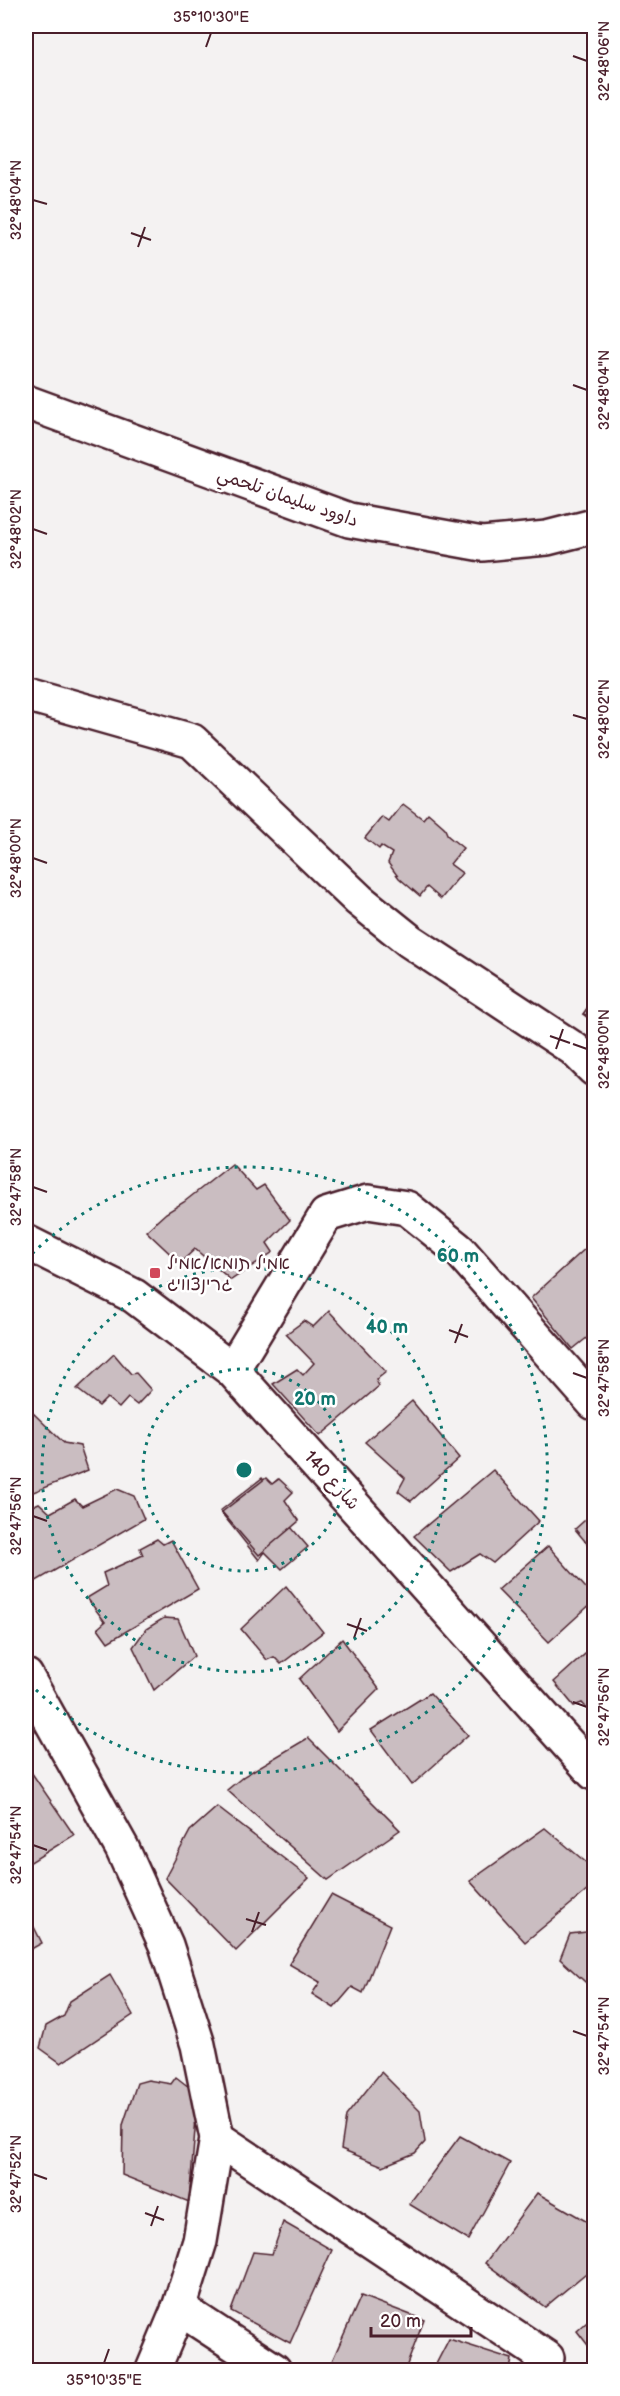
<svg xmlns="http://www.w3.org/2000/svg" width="620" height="2396" viewBox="0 0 620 2396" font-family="'Balsamiq Sans','Playpen Sans Arabic','Playpen Sans Hebrew',sans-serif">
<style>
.building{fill:#cabdc1;stroke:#4a1f2b;stroke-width:1.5}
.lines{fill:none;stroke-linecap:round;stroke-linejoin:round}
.minor-casing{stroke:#4a1f2b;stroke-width:38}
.minor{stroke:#fff;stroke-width:33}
.ticks{fill:none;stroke:#4a1f2b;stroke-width:2}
.ring{fill:none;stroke:#0f766e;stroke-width:3;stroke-dasharray:3 6}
.poi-dot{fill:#d1495b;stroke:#fff;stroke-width:2}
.labels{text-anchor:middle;stroke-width:5;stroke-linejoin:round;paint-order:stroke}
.street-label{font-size:18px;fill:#4a1f2b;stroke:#fff}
.poi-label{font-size:18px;fill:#4a1f2b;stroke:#fff;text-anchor:start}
.centre{fill:#0f766e;stroke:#fff;stroke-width:3}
.ring-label{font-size:18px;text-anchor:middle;font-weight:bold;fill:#0f766e;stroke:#fff;stroke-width:5;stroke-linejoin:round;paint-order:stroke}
.neatline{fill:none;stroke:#4a1f2b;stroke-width:2}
.ticks-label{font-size:15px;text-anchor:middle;fill:#4a1f2b}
</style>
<rect width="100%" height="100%" fill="#f4f2f2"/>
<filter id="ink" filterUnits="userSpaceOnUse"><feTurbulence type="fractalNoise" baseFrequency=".0167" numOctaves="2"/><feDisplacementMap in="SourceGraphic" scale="12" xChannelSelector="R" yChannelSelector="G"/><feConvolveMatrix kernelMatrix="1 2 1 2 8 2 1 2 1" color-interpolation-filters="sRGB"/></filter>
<g filter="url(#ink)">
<g class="building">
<path d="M 403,804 L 423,819 L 428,813 L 444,827 L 448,836 L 463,848 L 450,864 L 462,873 L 441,899 L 427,887 L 420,896 L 399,878 L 388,863 L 392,853 L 381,846 L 379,849 L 365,838 L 382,817 L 389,822 Z"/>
<path d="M 594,998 L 594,1023 L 583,1014 Z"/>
<path d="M 594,1000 L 594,1017 L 583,1014 Z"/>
<path d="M 232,1164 L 256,1190 L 264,1185 L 290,1220 L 267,1243 L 273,1252 L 231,1280 L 195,1249 L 180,1263 L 146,1231 L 166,1213 L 184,1202 Z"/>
<path d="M 588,1246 L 594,1252 L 594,1332 L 573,1349 L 531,1298 Z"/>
<path d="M 329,1311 L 386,1372 L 376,1380 L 379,1386 L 320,1436 L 273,1384 L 297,1369 L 303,1375 L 314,1363 L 286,1334 L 304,1321 L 313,1327 Z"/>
<path d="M 114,1354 L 131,1374 L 136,1373 L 151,1390 L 137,1405 L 128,1398 L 119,1408 L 107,1398 L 99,1406 L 77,1389 Z"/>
<path d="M 412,1401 L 459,1458 L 411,1501 L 398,1491 L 405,1478 L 365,1442 Z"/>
<path d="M 30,1410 L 64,1443 L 80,1446 L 88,1470 L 26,1495 L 26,1415 Z"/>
<path d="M 493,1470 L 539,1521 L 493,1563 L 480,1554 L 451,1572 L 414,1536 Z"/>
<path d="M 262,1478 L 269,1487 L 278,1479 L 287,1490 L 281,1499 L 299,1520 L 290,1526 L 308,1547 L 282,1569 L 265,1552 L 259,1560 L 220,1511 Z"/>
<path d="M 266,1478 L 272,1484 L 279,1479 L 293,1492 L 285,1500 L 299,1521 L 259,1555 L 222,1512 Z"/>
<path d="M 117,1489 L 134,1496 L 144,1519 L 26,1587 L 26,1509 L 39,1503 L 50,1513 L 75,1499 L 82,1506 Z"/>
<path d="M 594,1512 L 594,1552 L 575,1529 Z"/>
<path d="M 157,1539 L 163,1544 L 171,1540 L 198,1589 L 108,1642 L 98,1628 L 105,1622 L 87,1598 L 107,1586 L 103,1573 L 143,1555 L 140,1548 Z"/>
<path d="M 548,1546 L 594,1597 L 594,1601 L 549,1642 L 498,1590 Z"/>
<path d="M 286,1586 L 323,1632 L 281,1664 L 274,1657 L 267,1660 L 241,1629 Z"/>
<path d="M 164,1618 L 178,1619 L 194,1656 L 154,1690 L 133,1647 L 146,1629 Z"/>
<path d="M 342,1639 L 379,1689 L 337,1731 L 299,1679 Z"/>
<path d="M 594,1646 L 594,1716 L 582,1703 L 574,1706 L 554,1682 Z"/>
<path d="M 430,1693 L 468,1735 L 412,1785 L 371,1730 Z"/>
<path d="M 308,1738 L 400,1830 L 328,1880 L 227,1790 L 244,1776 Z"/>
<path d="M 27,1766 L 74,1835 L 26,1865 L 26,1767 Z"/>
<path d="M 217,1807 L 309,1878 L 236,1951 L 165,1878 L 190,1831 Z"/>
<path d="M 545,1828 L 594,1869 L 594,1885 L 525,1942 L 470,1881 Z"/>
<path d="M 331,1895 L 390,1925 L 363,1993 L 352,1987 L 334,2008 L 312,1994 L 320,1982 L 289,1964 Z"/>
<path d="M 34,1927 L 42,1943 L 26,1952 L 26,1929 Z"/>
<path d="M 594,1931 L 594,1990 L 560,1959 L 570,1934 Z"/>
<path d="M 110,1975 L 133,2015 L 61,2063 L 40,2048 L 46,2026 L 64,2016 L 70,2001 Z"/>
<path d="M 381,2072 L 420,2111 L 425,2142 L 415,2153 L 383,2166 L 341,2149 L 346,2116 Z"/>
<path d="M 176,2077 L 198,2094 L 189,2202 L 122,2175 L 123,2125 L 137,2083 L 148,2080 L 171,2084 Z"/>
<path d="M 460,2136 L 510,2163 L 468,2240 L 409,2204 Z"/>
<path d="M 537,2193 L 591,2224 L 591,2269 L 545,2307 L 485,2263 Z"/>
<path d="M 283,2222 L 332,2250 L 290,2343 L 231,2311 L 253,2252 L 272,2254 Z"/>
<path d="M 361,2296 L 424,2320 L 405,2370 L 328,2370 Z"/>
<path d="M 594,2316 L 594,2353 L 577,2331 Z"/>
<path d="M 449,2339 L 512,2359 L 510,2370 L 433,2370 Z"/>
</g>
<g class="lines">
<defs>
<g id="minor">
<path d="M 26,402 L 349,520 L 482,544 L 547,538 L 594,526"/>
<path d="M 26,694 L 192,741 L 359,900 L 410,941 L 574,1049 L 594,1069"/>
<path d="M 26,1242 L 134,1296 L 232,1370 L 594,1773"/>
<path d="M 232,1370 L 326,1215 L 368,1202 L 407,1208 L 459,1250 L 594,1403"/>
<path d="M 26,1676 L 122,1848 L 166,1945 L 198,2045 L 217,2138 L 200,2241 L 179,2308 L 153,2370"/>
<path d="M 217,2138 L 547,2358 L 541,2370"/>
<path d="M 179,2308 L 274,2370"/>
</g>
</defs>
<use href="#minor" class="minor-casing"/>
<use href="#minor" class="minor"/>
</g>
</g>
<path class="ticks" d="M 206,47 L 211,33M 573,56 L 587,61M 33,200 L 47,204M 131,233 L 151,240M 138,247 L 145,227M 573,385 L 587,390M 33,529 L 47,534M 573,715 L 587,719M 33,858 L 47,863M 550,1036 L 570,1043M 573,1044 L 587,1049M 556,1049 L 563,1029M 33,1187 L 47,1192M 449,1330 L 468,1337M 455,1343 L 462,1324M 573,1373 L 587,1378M 33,1516 L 47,1521M 347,1624 L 367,1631M 354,1638 L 361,1618M 573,1702 L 587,1707M 33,1845 L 47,1850M 246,1919 L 266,1925M 252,1932 L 259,1912M 573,2031 L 587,2036M 33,2174 L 47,2179M 145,2213 L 164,2220M 151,2226 L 158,2206M 104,2363 L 109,2349"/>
<g class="ring">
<circle cx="244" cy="1470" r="101"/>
<circle cx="244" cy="1470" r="202"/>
<path d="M26 1260A303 303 0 1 1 26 1680"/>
</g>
<rect class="poi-dot" x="149" y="1267" width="12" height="12" rx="3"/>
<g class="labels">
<g class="street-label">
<text transform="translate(288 497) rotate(19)" y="6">داوود سليمان تلحمي</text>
<text transform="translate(332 1480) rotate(48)" y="6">شارع 140</text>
</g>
<g class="poi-label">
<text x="167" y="1269">אמיל תומא/אמיל<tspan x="167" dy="21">גרינצוויג</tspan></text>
</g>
</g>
<circle cx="244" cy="1470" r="9" class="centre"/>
<g class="ring-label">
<text x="458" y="1262">60 m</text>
<text x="387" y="1333">40 m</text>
<text x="315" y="1405">20 m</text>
</g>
<rect width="620" height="2396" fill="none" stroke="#fff" stroke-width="66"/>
<path d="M371 2327v9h100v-9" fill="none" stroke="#4a1f2b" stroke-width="3"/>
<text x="380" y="2327" font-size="18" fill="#4a1f2b" stroke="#ffffff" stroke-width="4.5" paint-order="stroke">20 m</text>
<rect x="33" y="33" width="554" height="2330" class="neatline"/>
<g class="ticks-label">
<text x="211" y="22">35°10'30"E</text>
<text transform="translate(604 61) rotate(-90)" y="5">32°48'06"N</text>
<text transform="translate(16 200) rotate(-90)" y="5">32°48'04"N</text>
<text transform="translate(604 390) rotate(-90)" y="5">32°48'04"N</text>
<text transform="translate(16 529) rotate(-90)" y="5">32°48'02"N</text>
<text transform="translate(604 719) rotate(-90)" y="5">32°48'02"N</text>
<text transform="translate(16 858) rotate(-90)" y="5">32°48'00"N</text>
<text transform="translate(604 1049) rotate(-90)" y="5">32°48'00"N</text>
<text transform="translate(16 1187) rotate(-90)" y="5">32°47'58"N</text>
<text transform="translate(604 1378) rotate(-90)" y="5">32°47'58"N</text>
<text transform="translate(16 1516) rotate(-90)" y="5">32°47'56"N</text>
<text transform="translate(604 1707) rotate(-90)" y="5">32°47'56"N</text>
<text transform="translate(16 1845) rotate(-90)" y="5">32°47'54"N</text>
<text transform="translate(604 2036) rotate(-90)" y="5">32°47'54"N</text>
<text transform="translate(16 2174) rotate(-90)" y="5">32°47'52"N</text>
<text x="104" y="2385">35°10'35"E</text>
</g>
</svg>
